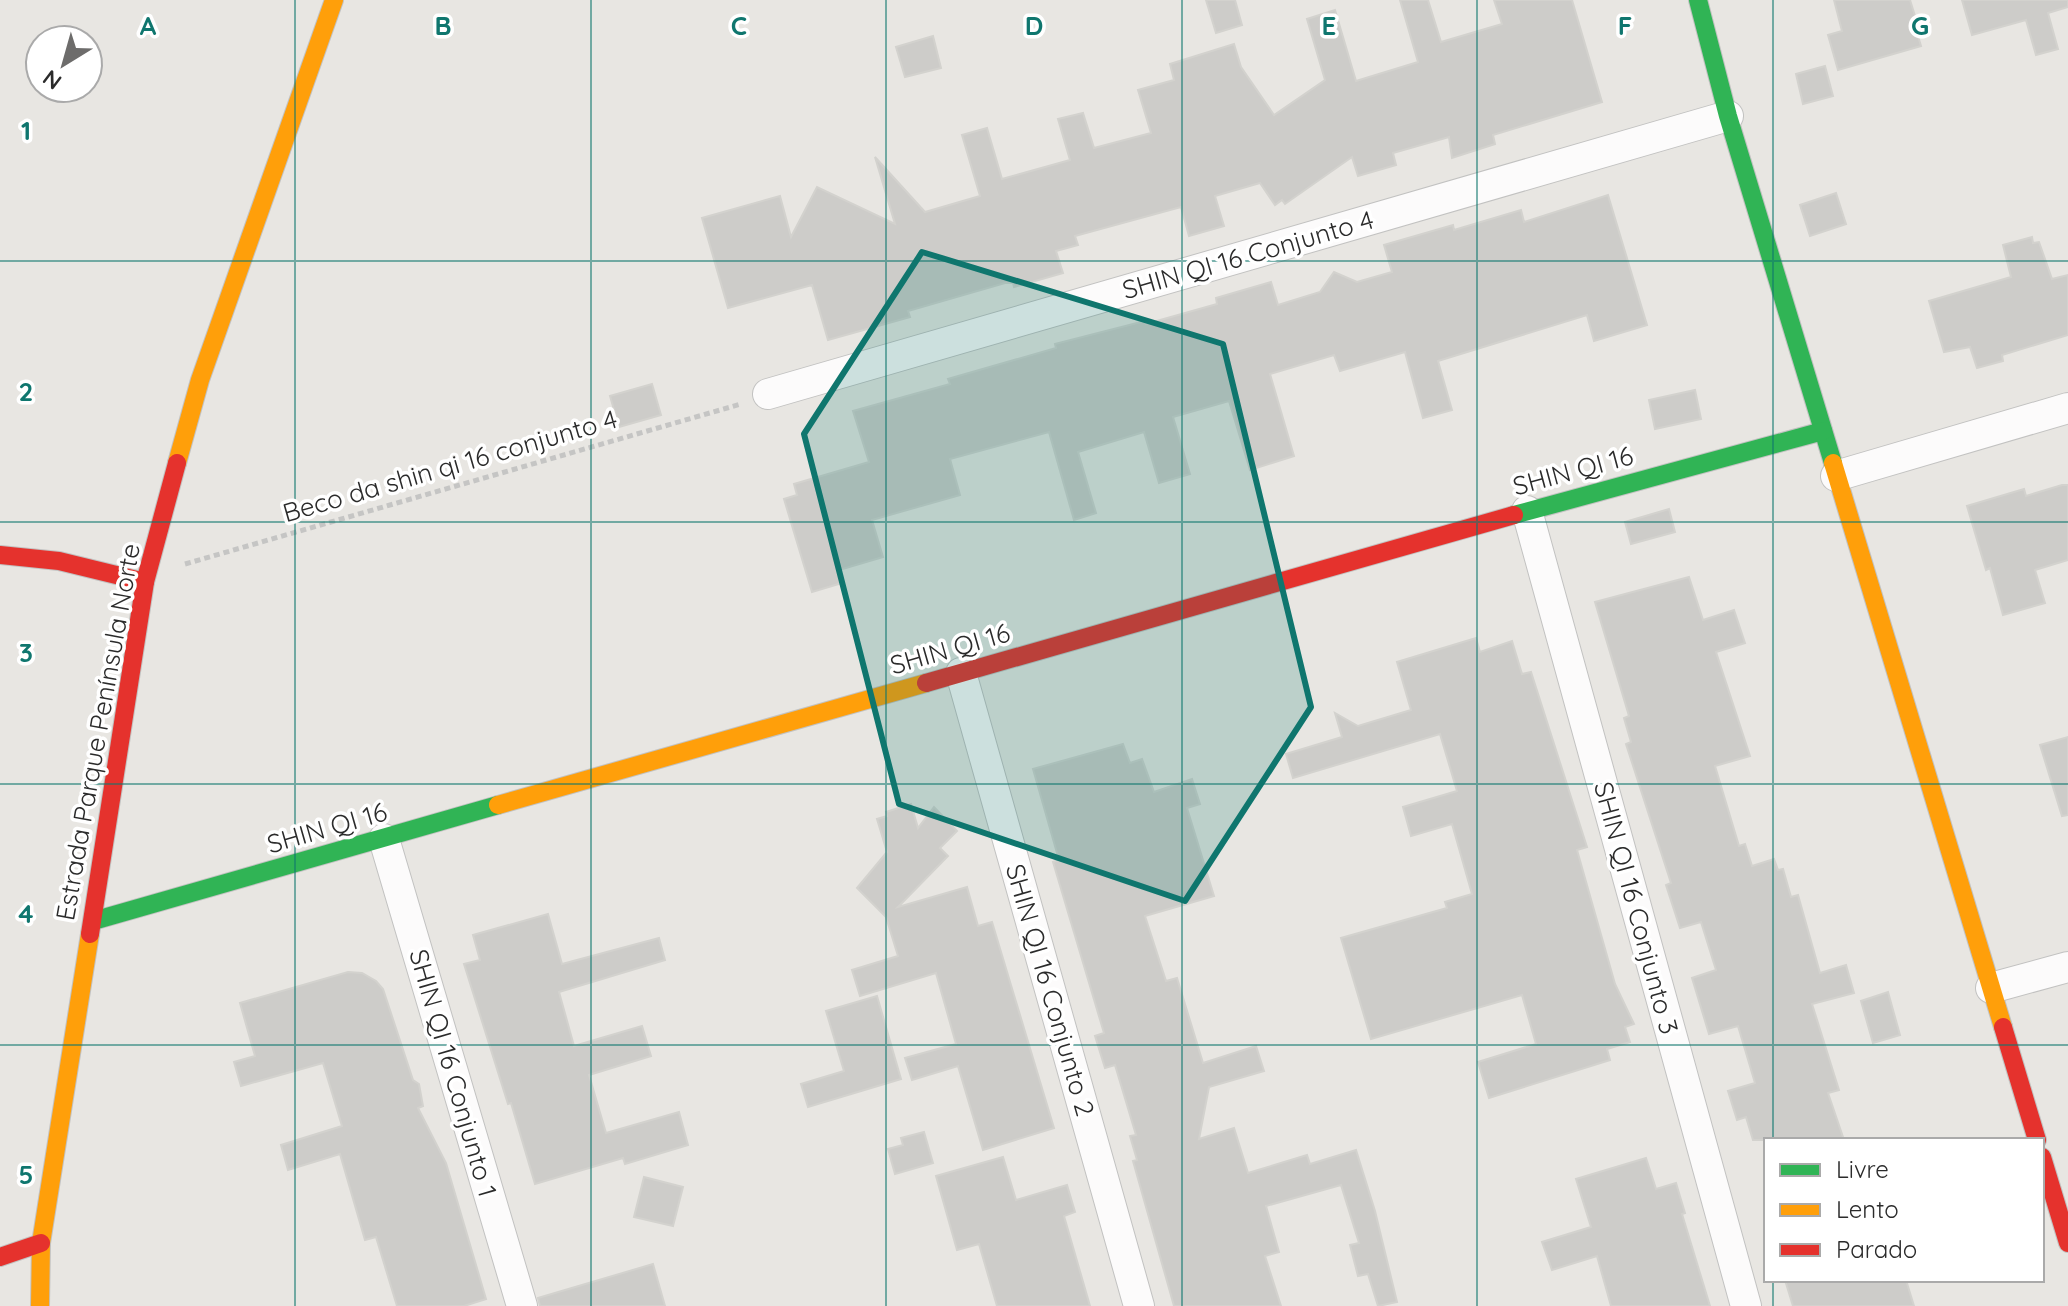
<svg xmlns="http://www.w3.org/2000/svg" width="2068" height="1306" viewBox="0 0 2068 1306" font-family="Quicksand,sans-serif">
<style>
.building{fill:#cdccc9;stroke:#d3d2ce;stroke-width:2}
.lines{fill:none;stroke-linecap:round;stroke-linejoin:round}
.street-casing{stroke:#c2c2c1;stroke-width:32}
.fast-casing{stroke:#c2c2c1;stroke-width:20}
.slow-casing{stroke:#c2c2c1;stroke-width:20}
.jam-casing{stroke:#c2c2c1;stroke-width:20}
.path{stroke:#c5c5c4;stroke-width:5;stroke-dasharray:6 4;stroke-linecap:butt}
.street{stroke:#fcfbfb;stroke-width:30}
.fast{stroke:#30b455;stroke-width:18}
.slow{stroke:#ff9f0a;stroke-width:18}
.jam{stroke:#e5322d;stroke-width:18}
.marked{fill:#0f766e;fill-opacity:0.2;stroke:#0f766e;stroke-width:6;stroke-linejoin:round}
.grid{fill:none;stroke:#0f766e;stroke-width:2;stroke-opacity:0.55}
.labels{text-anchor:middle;stroke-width:7;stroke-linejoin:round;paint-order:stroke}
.street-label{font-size:26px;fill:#2b2b2b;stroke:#fff}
.grid-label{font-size:26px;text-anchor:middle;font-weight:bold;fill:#0f766e;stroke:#fff;stroke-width:7;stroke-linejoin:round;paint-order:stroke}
</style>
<rect width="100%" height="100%" fill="#e8e6e2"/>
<g class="building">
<path d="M 1206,0 L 1235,0 L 1242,25 L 1216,33 Z"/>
<path d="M 1400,0 L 1428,0 L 1441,42 L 1502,24 L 1494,0 L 1572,0 L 1602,102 L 1493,135 L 1495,144 L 1452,158 L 1449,137 L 1393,153 L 1396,165 L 1358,176 L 1352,157 L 1285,204 L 1282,200 L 1275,205 L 1260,183 L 1215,196 L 1224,226 L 1189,236 L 1181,207 L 1075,236 L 1078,245 L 1056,251 L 1063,273 L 1014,287 L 1013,283 L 1005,283 L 908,311 L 910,317 L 828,340 L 812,285 L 728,308 L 702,218 L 780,196 L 791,237 L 817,187 L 895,224 L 875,157 L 925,212 L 980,196 L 962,135 L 987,128 L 1002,179 L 1070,160 L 1058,119 L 1083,113 L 1094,148 L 1151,133 L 1138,90 L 1174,80 L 1170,64 L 1234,44 L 1241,67 L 1274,115 L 1325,80 L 1307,19 L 1335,10 L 1356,81 L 1418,62 Z"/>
<path d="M 1834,0 L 1910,0 L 1921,35 L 1918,36 L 1921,46 L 1838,70 L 1828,35 L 1842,31 Z"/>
<path d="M 1962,0 L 2068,0 L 2068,7 L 2048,13 L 2058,49 L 2036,55 L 2026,20 L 1972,35 Z"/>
<path d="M 933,36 L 941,68 L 905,77 L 896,47 Z"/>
<path d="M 1825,66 L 1833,96 L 1803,104 L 1796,74 Z"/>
<path d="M 1836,193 L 1846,224 L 1810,236 L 1800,205 Z"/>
<path d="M 1608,195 L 1647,325 L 1594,341 L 1587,315 L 1438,361 L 1452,410 L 1423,418 L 1405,352 L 1340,371 L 1334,355 L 1270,374 L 1294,456 L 1250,470 L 1229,401 L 1173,417 L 1190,474 L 1159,483 L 1144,432 L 1078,452 L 1096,513 L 1074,520 L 1049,432 L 950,459 L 960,495 L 872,520 L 883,557 L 839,570 L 842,583 L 812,592 L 784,499 L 797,495 L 794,484 L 869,462 L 853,411 L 950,384 L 948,379 L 1056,348 L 1055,344 L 1145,321 L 1146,324 L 1217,304 L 1216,298 L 1271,282 L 1278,305 L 1320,292 L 1334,272 L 1357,282 L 1392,272 L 1384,245 L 1453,225 L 1454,230 L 1521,210 L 1524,222 Z"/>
<path d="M 2032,237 L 2033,243 L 2039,242 L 2052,279 L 2068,275 L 2068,335 L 2002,355 L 2003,361 L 1977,368 L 1970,347 L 1944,352 L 1929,301 L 2011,277 L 2003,245 Z"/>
<path d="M 652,384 L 661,415 L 619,427 L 610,396 Z"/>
<path d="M 1695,390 L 1701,419 L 1655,429 L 1649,400 Z"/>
<path d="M 2062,485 L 2068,485 L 2068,560 L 2035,570 L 2045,603 L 2003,615 L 1990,568 L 1986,570 L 1967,506 L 2024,489 L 2026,496 Z"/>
<path d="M 1669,509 L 1675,532 L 1631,544 L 1625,522 Z"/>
<path d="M 1689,577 L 1703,620 L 1734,610 L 1745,643 L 1716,652 L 1750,756 L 1715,766 L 1739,846 L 1745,844 L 1752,866 L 1774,859 L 1778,870 L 1783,869 L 1791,897 L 1798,895 L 1820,973 L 1846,965 L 1854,993 L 1812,1004 L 1839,1090 L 1828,1093 L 1844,1140 L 1753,1140 L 1746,1117 L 1737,1120 L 1728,1091 L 1755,1083 L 1738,1026 L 1709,1034 L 1692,978 L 1716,970 L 1701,922 L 1680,928 L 1666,885 L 1671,883 L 1626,744 L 1631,742 L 1624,718 L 1629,716 L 1595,602 Z"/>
<path d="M 1476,638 L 1480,652 L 1512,641 L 1522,674 L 1531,672 L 1587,847 L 1577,850 L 1615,984 L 1634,1024 L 1625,1027 L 1630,1042 L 1607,1049 L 1610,1060 L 1489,1098 L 1478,1062 L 1536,1044 L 1522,995 L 1371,1039 L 1341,938 L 1447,908 L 1445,902 L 1472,894 L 1452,824 L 1411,836 L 1403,807 L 1457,791 L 1440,734 L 1293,778 L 1286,754 L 1342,737 L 1335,713 L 1358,726 L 1411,710 L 1397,662 Z"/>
<path d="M 2068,737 L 2068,815 L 2062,816 L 2040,745 Z"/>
<path d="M 1123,744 L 1130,763 L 1142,759 L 1154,792 L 1192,779 L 1200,804 L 1187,808 L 1214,896 L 1145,916 L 1166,981 L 1177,978 L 1203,1063 L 1256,1046 L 1264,1071 L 1209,1087 L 1199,1139 L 1234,1128 L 1248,1173 L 1307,1155 L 1310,1164 L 1356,1150 L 1375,1211 L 1397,1302 L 1378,1306 L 1368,1274 L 1358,1276 L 1350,1245 L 1359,1243 L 1341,1185 L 1266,1206 L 1279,1252 L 1265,1256 L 1281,1306 L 1174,1306 L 1133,1161 L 1137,1160 L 1130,1136 L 1136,1135 L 1115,1065 L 1105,1068 L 1095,1036 L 1104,1033 L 1053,862 L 1059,860 L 1033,769 Z"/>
<path d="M 911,804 L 918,828 L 934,807 L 957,831 L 940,848 L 948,856 L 898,907 L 967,887 L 978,926 L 992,922 L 1054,1128 L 983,1150 L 958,1066 L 912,1080 L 905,1058 L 956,1044 L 936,973 L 860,996 L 852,970 L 898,956 L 886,917 L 857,888 L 887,852 L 877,819 L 887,816 L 886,812 Z"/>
<path d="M 548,914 L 562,964 L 659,938 L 665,960 L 559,992 L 574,1046 L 642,1026 L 651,1056 L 589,1075 L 606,1133 L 679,1112 L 688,1145 L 625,1164 L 623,1158 L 535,1184 L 511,1103 L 508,1104 L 464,964 L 480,960 L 473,935 Z"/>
<path d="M 348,972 L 362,973 L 376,981 L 383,989 L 413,1080 L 419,1084 L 423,1106 L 418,1108 L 446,1163 L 486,1299 L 464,1306 L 397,1306 L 376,1237 L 365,1240 L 340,1154 L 288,1170 L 281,1145 L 342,1126 L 323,1063 L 241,1086 L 234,1062 L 255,1056 L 240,1003 Z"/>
<path d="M 1888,992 L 1900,1035 L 1873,1043 L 1861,1001 Z"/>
<path d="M 877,996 L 901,1079 L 808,1107 L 801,1084 L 844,1071 L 826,1011 Z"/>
<path d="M 924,1132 L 933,1163 L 895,1174 L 888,1149 L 903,1145 L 901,1138 Z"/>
<path d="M 1003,1157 L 1016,1200 L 1067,1185 L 1075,1212 L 1064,1216 L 1090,1306 L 997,1306 L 979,1244 L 957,1250 L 936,1176 Z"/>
<path d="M 1646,1158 L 1656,1189 L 1676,1183 L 1685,1213 L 1682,1214 L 1710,1306 L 1611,1306 L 1597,1256 L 1552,1270 L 1542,1242 L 1591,1227 L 1576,1179 Z"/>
<path d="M 644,1177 L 683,1187 L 673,1226 L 634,1217 Z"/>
<path d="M 653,1264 L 665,1306 L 540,1306 L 538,1298 Z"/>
<path d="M 1785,1280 L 1906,1280 L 1914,1306 L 1793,1306 Z"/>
</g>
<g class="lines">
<defs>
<g id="street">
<path d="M 768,394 L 1728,116"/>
<path d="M 1836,476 L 2068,408"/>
<path d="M 1527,511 L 1746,1306"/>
<path d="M 961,673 L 1139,1306"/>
<path d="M 384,839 L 522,1306"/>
<path d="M 1991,988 L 2068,967"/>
</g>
<g id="fast">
<path d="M 1698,0 L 1728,116 L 1833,463"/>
<path d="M 1514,515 L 1823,431"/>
<path d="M 93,921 L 498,805"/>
</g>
<g id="slow">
<path d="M 177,463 L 200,380 L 334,0"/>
<path d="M 1833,463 L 2003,1027"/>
<path d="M 498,805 L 926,683"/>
<path d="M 40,1306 L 41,1243 L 90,934"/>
</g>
<g id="jam">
<path d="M 0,555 L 59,561 L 145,582"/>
<path d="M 926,683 L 1514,515"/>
<path d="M 90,934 L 145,582 L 177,463"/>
<path d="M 2003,1027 L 2037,1140"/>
<path d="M 2042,1157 L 2068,1243"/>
<path d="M 0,1257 L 41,1243"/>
</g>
</defs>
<use href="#street" class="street-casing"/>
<use href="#fast" class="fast-casing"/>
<use href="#slow" class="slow-casing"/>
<use href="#jam" class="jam-casing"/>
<path class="path" d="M 185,564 L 741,404"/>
<use href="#street" class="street"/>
<use href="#fast" class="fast"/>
<use href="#slow" class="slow"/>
<use href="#jam" class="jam"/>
</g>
<path class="marked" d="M 922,252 L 1223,344 L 1311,707 L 1185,901 L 899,804 L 804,434 Z"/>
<path class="grid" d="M 295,0 L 295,1306M 591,0 L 591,1306M 886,0 L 886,1306M 1182,0 L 1182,1306M 1477,0 L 1477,1306M 1773,0 L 1773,1140M 0,261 L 2068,261M 0,522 L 2068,522M 0,784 L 2068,784M 0,1045 L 2068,1045M 1773,1280 L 1773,1306"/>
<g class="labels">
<g class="street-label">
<text transform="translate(1248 255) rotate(-16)" y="9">SHIN QI 16 Conjunto 4</text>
<text transform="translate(450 466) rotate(-16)" y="9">Beco da shin qi 16 conjunto 4</text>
<text transform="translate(1573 471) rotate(-15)" y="9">SHIN QI 16</text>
<text transform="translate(950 649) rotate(-16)" y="9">SHIN QI 16</text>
<text transform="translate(98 732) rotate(-80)" y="9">Estrada Parque Península Norte</text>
<text transform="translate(327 828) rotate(-16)" y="9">SHIN QI 16</text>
<text transform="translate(1636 908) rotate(75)" y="9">SHIN QI 16 Conjunto 3</text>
<text transform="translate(1050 990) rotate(74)" y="9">SHIN QI 16 Conjunto 2</text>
<text transform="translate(453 1073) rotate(74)" y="9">SHIN QI 16 Conjunto 1</text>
</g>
</g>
<g class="grid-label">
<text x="148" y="35">A</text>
<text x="443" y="35">B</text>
<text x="739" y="35">C</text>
<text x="1034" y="35">D</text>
<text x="1329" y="35">E</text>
<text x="1625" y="35">F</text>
<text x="1920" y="35">G</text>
<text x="26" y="140">1</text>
<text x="26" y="401">2</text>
<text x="26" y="662">3</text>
<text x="26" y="923">4</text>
<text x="26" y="1184">5</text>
</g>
<rect x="1764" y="1138" width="280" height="144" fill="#ffffff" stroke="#aaaaaa" stroke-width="2"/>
<rect x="1780" y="1164" width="40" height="12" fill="#30b455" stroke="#aaaaaa" stroke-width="2"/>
<text x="1836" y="1178" font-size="24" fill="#2b2b2b">Livre</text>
<rect x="1780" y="1204" width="40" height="12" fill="#ff9f0a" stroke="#aaaaaa" stroke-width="2"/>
<text x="1836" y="1218" font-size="24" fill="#2b2b2b">Lento</text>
<rect x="1780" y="1244" width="40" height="12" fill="#e5322d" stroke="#aaaaaa" stroke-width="2"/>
<text x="1836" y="1258" font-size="24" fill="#2b2b2b">Parado</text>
<g transform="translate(64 64) rotate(217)"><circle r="38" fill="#ffffff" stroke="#aaaaaa" stroke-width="2"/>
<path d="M0-6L14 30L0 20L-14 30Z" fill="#6d6c6b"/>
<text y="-12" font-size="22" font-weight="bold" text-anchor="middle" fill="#2b2b2b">N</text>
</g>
</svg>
